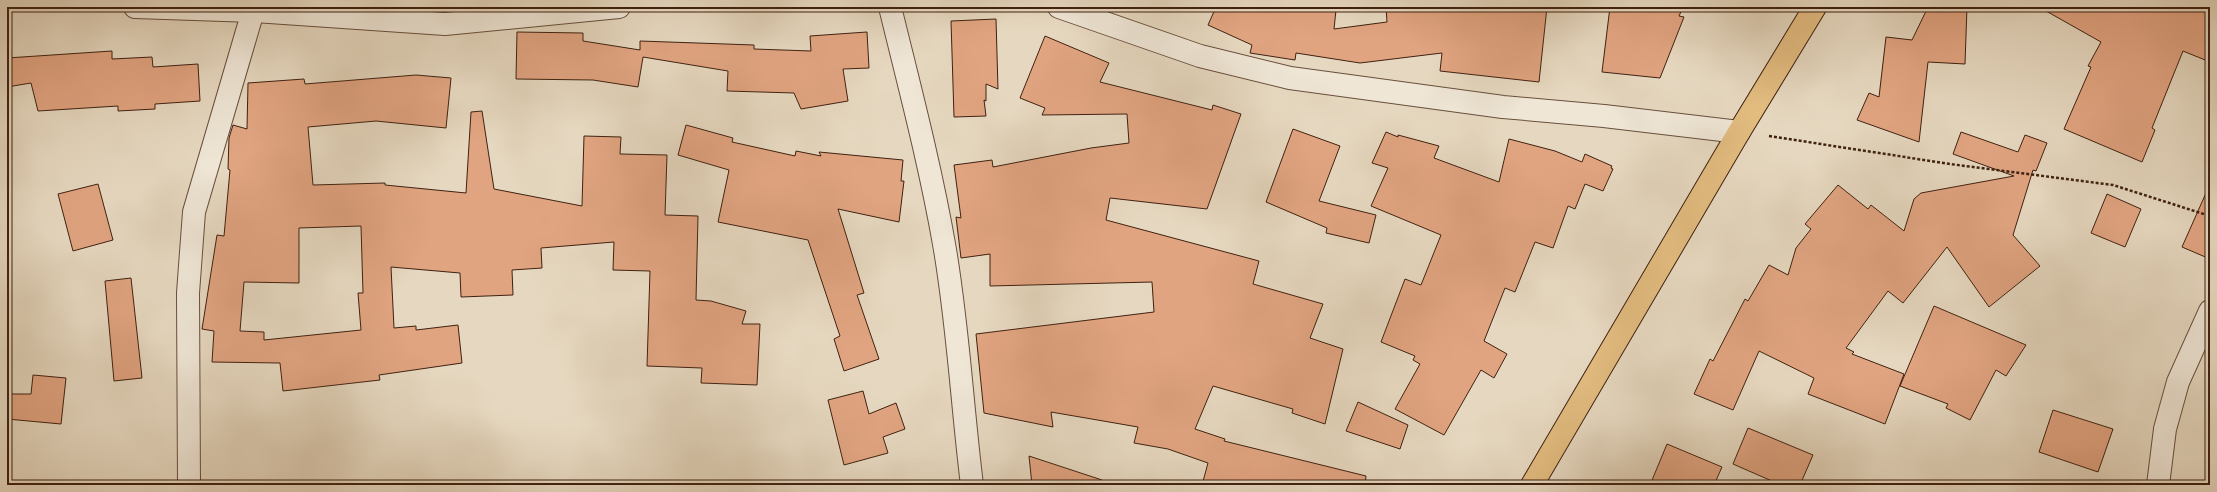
<svg xmlns="http://www.w3.org/2000/svg" width="2217" height="492" viewBox="0 0 2217 492" font-family="'IM FELL Great Primer',serif">
<style>
.building{fill:#e1a481;stroke:#3f2110;fill-rule:evenodd}
.lines{fill:none;stroke-linecap:round;stroke-linejoin:round}
.street-casing{stroke:#694f3c;stroke-width:24}
.highway-casing{stroke:#3f2110;stroke-width:24}
.path{stroke:#3f2110;stroke-width:2.5;stroke-dasharray:3 2;stroke-linecap:butt}
.street{stroke:#efe6d6;stroke-width:22}
.highway{stroke:#e3bc80;stroke-width:22}
</style>
<rect width="100%" height="100%" fill="#e6d8c0"/>
<filter id="stains"><feTurbulence type="fractalNoise" baseFrequency=".005" numOctaves="4"/><feColorMatrix values="0 0 0 0 .2 0 0 0 0 .09 0 0 0 0 .02 0 0 0 .5 -.17"/></filter>
<radialGradient id="worn" r=".72"><stop offset=".6" stop-color="#630" stop-opacity="0"/><stop offset="1" stop-color="#630" stop-opacity=".3"/></radialGradient>
<g class="building">
<path d="M 1216,7 L 1320,7 L 1320,9 L 1336,10 L 1334,29 L 1387,22 L 1386,7 L 1547,7 L 1539,82 L 1440,71 L 1442,53 L 1360,63 L 1296,53 L 1295,60 L 1250,53 L 1252,45 L 1208,25 Z"/>
<path d="M 1610,7 L 1683,7 L 1679,16 L 1684,17 L 1660,78 L 1602,72 Z"/>
<path d="M 1928,7 L 1967,7 L 1965,64 L 1928,62 L 1919,142 L 1857,120 L 1869,93 L 1879,97 L 1886,37 L 1912,40 Z"/>
<path d="M 2039,7 L 2191,7 L 2210,14 L 2210,62 L 2183,51 L 2152,128 L 2155,130 L 2142,162 L 2064,129 L 2091,67 L 2088,66 L 2101,42 Z"/>
<path d="M 996,19 L 998,89 L 986,84 L 986,101 L 984,100 L 986,116 L 954,117 L 951,21 Z"/>
<path d="M 517,32 L 583,33 L 583,41 L 640,50 L 640,41 L 754,45 L 754,49 L 811,51 L 810,36 L 867,32 L 869,68 L 843,69 L 848,101 L 801,109 L 794,93 L 727,91 L 728,71 L 643,57 L 638,87 L 593,80 L 516,79 Z"/>
<path d="M 1045,36 L 1109,63 L 1100,82 L 1212,110 L 1213,105 L 1241,114 L 1207,209 L 1110,198 L 1106,220 L 1259,261 L 1253,284 L 1323,304 L 1310,338 L 1343,349 L 1325,424 L 1292,413 L 1293,409 L 1213,386 L 1195,429 L 1225,439 L 1224,441 L 1366,476 L 1365,485 L 1202,485 L 1208,463 L 1168,449 L 1134,443 L 1138,427 L 1051,412 L 1053,427 L 984,413 L 976,334 L 1154,312 L 1152,282 L 990,286 L 990,254 L 961,258 L 956,217 L 961,218 L 954,165 L 992,160 L 993,167 L 1091,148 L 1129,143 L 1127,114 L 1042,115 L 1045,108 L 1020,98 Z"/>
<path d="M 112,51 L 112,59 L 152,57 L 153,67 L 198,64 L 200,101 L 155,104 L 155,109 L 118,111 L 118,106 L 38,111 L 31,83 L 7,87 L 7,58 Z"/>
<path d="M 416,75 L 451,78 L 446,128 L 376,121 L 308,127 L 313,185 L 385,183 L 385,185 L 466,193 L 471,112 L 482,111 L 494,189 L 582,206 L 584,136 L 621,137 L 620,154 L 667,155 L 665,215 L 698,216 L 696,300 L 711,301 L 746,311 L 742,324 L 760,324 L 757,385 L 701,383 L 702,368 L 647,366 L 650,271 L 613,270 L 614,242 L 541,248 L 542,268 L 512,270 L 513,295 L 461,297 L 460,273 L 391,267 L 394,328 L 416,326 L 416,330 L 458,325 L 462,363 L 379,375 L 380,380 L 283,391 L 280,363 L 212,362 L 214,331 L 202,329 L 217,235 L 224,236 L 230,170 L 228,169 L 229,138 L 233,125 L 247,129 L 248,83 L 304,79 L 305,84 ZM 361,226 L 363,293 L 358,293 L 361,330 L 264,340 L 264,332 L 240,331 L 244,282 L 299,283 L 299,228 Z"/>
<path d="M 686,125 L 733,138 L 732,142 L 795,156 L 796,151 L 821,156 L 819,152 L 903,160 L 901,181 L 904,181 L 899,222 L 838,209 L 864,293 L 857,295 L 879,359 L 844,371 L 834,339 L 840,336 L 808,240 L 718,222 L 729,170 L 678,155 Z"/>
<path d="M 1293,129 L 1340,146 L 1319,201 L 1376,215 L 1369,243 L 1326,233 L 1327,228 L 1266,202 Z"/>
<path d="M 1386,132 L 1398,137 L 1398,135 L 1439,146 L 1434,158 L 1499,182 L 1509,139 L 1555,151 L 1582,162 L 1585,154 L 1612,166 L 1611,168 L 1613,169 L 1603,191 L 1585,184 L 1575,209 L 1568,206 L 1553,248 L 1535,242 L 1515,292 L 1505,288 L 1484,341 L 1507,354 L 1494,378 L 1481,370 L 1444,435 L 1395,409 L 1420,364 L 1413,360 L 1415,356 L 1381,342 L 1405,279 L 1421,285 L 1441,235 L 1371,206 L 1388,168 L 1372,163 Z"/>
<path d="M 1961,132 L 2018,152 L 2025,135 L 2047,143 L 2036,171 L 2033,170 L 2013,235 L 2040,266 L 1989,307 L 1947,247 L 1903,303 L 1888,291 L 1846,348 L 1854,352 L 1852,354 L 1904,374 L 1885,424 L 1808,394 L 1814,378 L 1759,351 L 1733,410 L 1694,394 L 1710,359 L 1713,361 L 1745,299 L 1748,301 L 1769,265 L 1788,275 L 1796,248 L 1811,229 L 1805,224 L 1838,185 L 1868,209 L 1871,205 L 1904,231 L 1914,199 L 1921,193 L 2014,176 L 1953,154 Z"/>
<path d="M 98,184 L 113,240 L 73,251 L 58,194 Z"/>
<path d="M 2210,184 L 2210,259 L 2182,247 Z"/>
<path d="M 2107,194 L 2141,209 L 2125,247 L 2091,233 Z"/>
<path d="M 131,278 L 142,378 L 114,381 L 105,281 Z"/>
<path d="M 1934,306 L 2026,345 L 2006,376 L 1996,370 L 1970,420 L 1946,408 L 1948,404 L 1900,386 Z"/>
<path d="M 33,375 L 66,378 L 61,424 L 7,419 L 7,394 L 31,394 Z"/>
<path d="M 863,391 L 869,414 L 896,403 L 905,429 L 883,437 L 888,453 L 844,465 L 828,400 Z"/>
<path d="M 1358,402 L 1408,425 L 1400,449 L 1346,431 Z"/>
<path d="M 2053,410 L 2113,429 L 2098,472 L 2039,452 Z"/>
<path d="M 1748,428 L 1813,455 L 1800,485 L 1781,485 L 1733,464 Z"/>
<path d="M 1667,444 L 1722,467 L 1714,485 L 1650,485 Z"/>
<path d="M 1029,456 L 1102,480 L 1101,485 L 1032,485 Z"/>
</g>
<g class="lines">
<defs>
<g id="street">
<path d="M 135,7 L 253,11 L 445,24 L 619,7"/>
<path d="M 890,7 C 909,85 930,164 944,244 C 958,323 962,405 972,485"/>
<path d="M 1059,7 L 1200,56 L 1290,78 L 1503,107 L 1604,116 L 1739,132"/>
<path d="M 189,485 L 188,293 L 194,212 L 253,11"/>
<path d="M 2158,485 L 2165,429 L 2178,382 L 2210,311"/>
</g>
<path id="highway" d="M 1532,485 L 1739,132 L 1815,7"/>
</defs>
<use href="#street" class="street-casing"/>
<use href="#highway" class="highway-casing"/>
<path class="path" d="M 1769,136 L 1950,164 L 2113,185 L 2210,216"/>
<use href="#street" class="street"/>
<use href="#highway" class="highway"/>
</g>
<rect width="2217" height="492" fill="none" stroke="#e6d8c0" stroke-width="24"/>
<rect x="8" y="8" width="2201" height="476" fill="none" stroke="#3f2110" stroke-width="2"/>
<rect x="12" y="12" width="2193" height="468" fill="none" stroke="#3f2110"/>
<rect width="100%" height="100%" filter="url(#stains)"/>
<rect width="100%" height="100%" fill="url(#worn)"/>
</svg>
